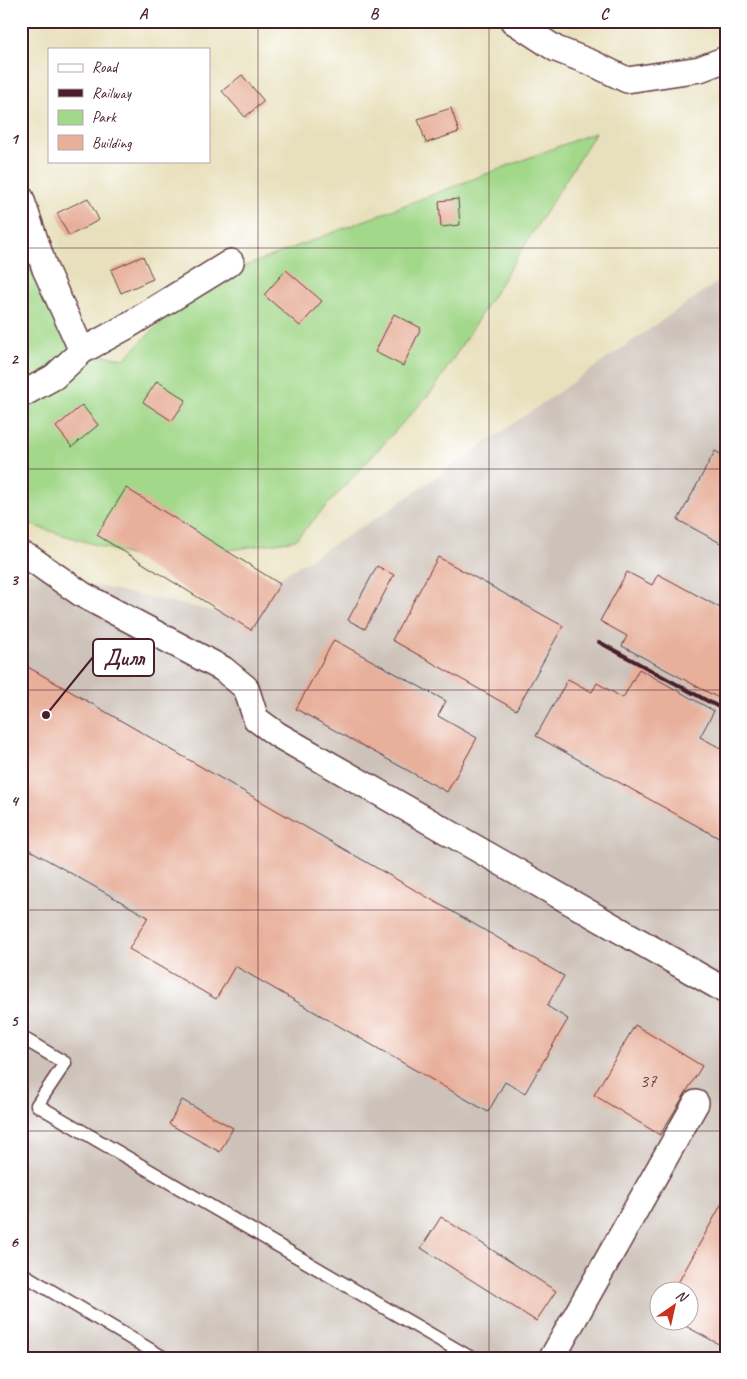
<svg xmlns="http://www.w3.org/2000/svg" width="747" height="1379" viewBox="0 0 747 1379" font-family="Caveat,sans-serif">
<style>
.industrial{fill:#cdc2b9;fill-rule:evenodd}
.green{fill:#a2d88a;stroke:#767c5a}
.building{fill:#e8b09b}
.lines{fill:none;stroke-linecap:round;stroke-linejoin:round}
.service-casing{stroke:#623c41;stroke-width:15}
.minor-casing{stroke:#623c41;stroke-width:28}
.service{stroke:#fff;stroke-width:12}
.minor{stroke:#fff;stroke-width:25}
.rail{stroke:#4a1f2b;stroke-width:4}
.grid{fill:none;stroke:#4a1f2b;stroke-width:1;stroke-opacity:0.55}
.labels{text-anchor:middle;stroke-width:5;stroke-linejoin:round;paint-order:stroke}
.number-label{font-size:19px;fill:#724347}
.leader{fill:none;stroke:#4a1f2b;stroke-width:2}
.callout-dot{fill:#4a1f2b;stroke:#fff;stroke-width:2}
.callout{fill:#fff;stroke:#4a1f2b;stroke-width:2}
.callout-label{font-size:22px;text-anchor:middle;font-weight:bold;fill:#4a1f2b}
.neatline{fill:none;stroke:#4a1f2b;stroke-width:2}
.grid-label{font-size:16px;text-anchor:middle;font-weight:bold;fill:#4a1f2b}
</style>
<rect width="100%" height="100%" fill="#fff"/>
<filter id="ink" filterUnits="userSpaceOnUse"><feTurbulence type="fractalNoise" baseFrequency=".02" numOctaves="2"/><feDisplacementMap in="SourceGraphic" scale="10" xChannelSelector="R" yChannelSelector="G"/><feConvolveMatrix kernelMatrix="1 2 1 2 8 2 1 2 1" color-interpolation-filters="sRGB"/></filter>
<filter id="wash" filterUnits="userSpaceOnUse"><feTurbulence type="fractalNoise" baseFrequency=".0096" numOctaves="4" result="noise"/><feDisplacementMap in="SourceGraphic" scale="20" xChannelSelector="R" yChannelSelector="G"/><feGaussianBlur stdDeviation="1.12" result="paint"/><feColorMatrix in="noise" values="0 0 0 0 0 0 0 0 0 0 0 0 0 0 0 0 0 1.4 0 .05"/><feComposite in="paint" operator="in"/></filter>
<g filter="url(#wash)">
<rect width="100%" height="100%" fill="#e8e0bc"/>
<path class="industrial" d="M 726,276 L 726,1358 L 21,1358 L 21,570 L 222,613 L 386,512 ZM 660,1292 L 690,1292 L 690,1322 L 660,1322 Z"/>
<path class="green" d="M 596,132 L 434,389 L 295,540 L 152,562 L 21,522 L 21,257 L 80,334 L 82,351 L 124,359 L 201,283 Z"/>
<g id="blocks">
<g class="building">
<path d="M 242,75 L 264,101 L 245,117 L 222,91 Z"/>
<path d="M 451,108 L 459,132 L 426,143 L 418,119 Z"/>
<path d="M 88,198 L 99,220 L 69,236 L 57,213 Z"/>
<path d="M 458,199 L 460,225 L 441,227 L 439,201 Z"/>
<path d="M 143,256 L 153,279 L 121,293 L 111,270 Z"/>
<path d="M 286,270 L 322,301 L 300,326 L 264,295 Z"/>
<path d="M 394,314 L 421,328 L 403,366 L 375,352 Z"/>
<path d="M 157,381 L 186,400 L 172,421 L 143,402 Z"/>
<path d="M 82,405 L 98,425 L 72,447 L 56,427 Z"/>
<path d="M 715,451 L 726,457 L 726,546 L 678,520 Z"/>
<path d="M 126,488 L 280,584 L 251,630 L 97,535 Z"/>
<path d="M 438,557 L 563,626 L 516,710 L 392,640 Z"/>
<path d="M 377,566 L 394,575 L 365,629 L 348,620 Z"/>
<path d="M 627,572 L 652,585 L 658,574 L 726,611 L 726,702 L 622,646 L 627,636 L 600,621 Z"/>
<path d="M 334,640 L 446,701 L 438,716 L 477,738 L 447,792 L 296,709 Z"/>
<path d="M 21,663 L 564,976 L 547,1006 L 568,1019 L 525,1093 L 505,1082 L 488,1112 L 235,966 L 216,999 L 129,949 L 148,917 L 21,845 Z"/>
<path d="M 639,669 L 714,711 L 700,737 L 726,751 L 726,842 L 536,736 L 568,679 L 592,692 L 597,683 L 623,698 Z"/>
<path d="M 635,1025 L 702,1066 L 660,1135 L 594,1095 Z"/>
<path d="M 182,1100 L 233,1128 L 220,1152 L 169,1124 Z"/>
<path d="M 726,1196 L 726,1348 L 678,1322 L 690,1322 L 690,1292 L 673,1292 Z"/>
<path d="M 441,1217 L 556,1291 L 536,1321 L 421,1248 Z"/>
</g>
</g>
</g>
<g filter="url(#ink)">
<use href="#blocks" fill-opacity="0" stroke="#623c41" stroke-width="1"/>
<g class="lines">
<defs>
<g id="service">
<path d="M 21,1037 L 65,1063 L 37,1105 L 471,1358"/>
<path d="M 21,1273 L 164,1358"/>
</g>
<g id="minor">
<path d="M 513,21 L 556,49 L 592,63 L 627,80 L 700,69 L 726,59"/>
<path d="M 21,198 L 45,269 L 82,351"/>
<path d="M 21,395 L 54,377 L 82,351 L 124,328 L 231,262"/>
<path d="M 21,554 L 30,558 L 83,595 L 223,669 L 246,688 L 256,719 L 278,735 L 726,991"/>
<path d="M 552,1358 L 696,1103"/>
</g>
</defs>
<use href="#service" class="service-casing"/>
<use href="#minor" class="minor-casing"/>
<use href="#service" class="service"/>
<use href="#minor" class="minor"/>
<path class="rail" d="M 599,642 L 726,711"/>
</g>
</g>
<path class="grid" d="M 258,21 L 258,1358M 489,21 L 489,1358M 21,248 L 726,248M 21,469 L 726,469M 21,690 L 726,690M 21,910 L 726,910M 21,1131 L 726,1131"/>
<g class="labels">
<g class="number-label">
<text x="648" y="1087">37</text>
</g>
</g>
<path class="leader" d="M46 715L93 657"/>
<circle class="callout-dot" cx="46" cy="715" r="5"/>
<rect class="callout" x="93" y="639" width="61" height="37" rx="5"/>
<g class="callout-label">
<text x="124" y="665">Дилл</text>
</g>
<rect width="747" height="1379" fill="none" stroke="#fff" stroke-width="55"/>
<rect x="48" y="48" width="162" height="115" fill="#ffffff" stroke="#b7a5aa"/>
<rect x="58" y="64" width="25" height="8" fill="#ffffff" stroke="#b7a5aa"/>
<text x="92" y="72" font-size="15" fill="#4a1f2b">Road</text>
<rect x="58" y="89" width="25" height="8" fill="#4a1f2b" stroke="#b7a5aa"/>
<text x="92" y="98" font-size="15" fill="#4a1f2b">Railway</text>
<rect x="58" y="110" width="25" height="15" fill="#a2d88a" stroke="#b7a5aa"/>
<text x="92" y="122" font-size="15" fill="#4a1f2b">Park</text>
<rect x="58" y="135" width="25" height="15" fill="#e8b09b" stroke="#b7a5aa"/>
<text x="92" y="148" font-size="15" fill="#4a1f2b">Building</text>
<g transform="translate(674 1306) rotate(34)"><circle r="24" fill="#ffffff" stroke="#b7a5aa"/>
<path d="M0-4L9 19L0 12L-9 19Z" fill="#c8321e"/>
<text y="-8" font-size="14" font-weight="bold" text-anchor="middle" fill="#4a1f2b">N</text>
</g>
<rect x="28" y="28" width="692" height="1324" class="neatline"/>
<g class="grid-label">
<text x="143" y="19">A</text>
<text x="374" y="19">B</text>
<text x="604" y="19">C</text>
<text x="14" y="144">1</text>
<text x="14" y="364">2</text>
<text x="14" y="585">3</text>
<text x="14" y="806">4</text>
<text x="14" y="1026">5</text>
<text x="14" y="1247">6</text>
</g>
</svg>
